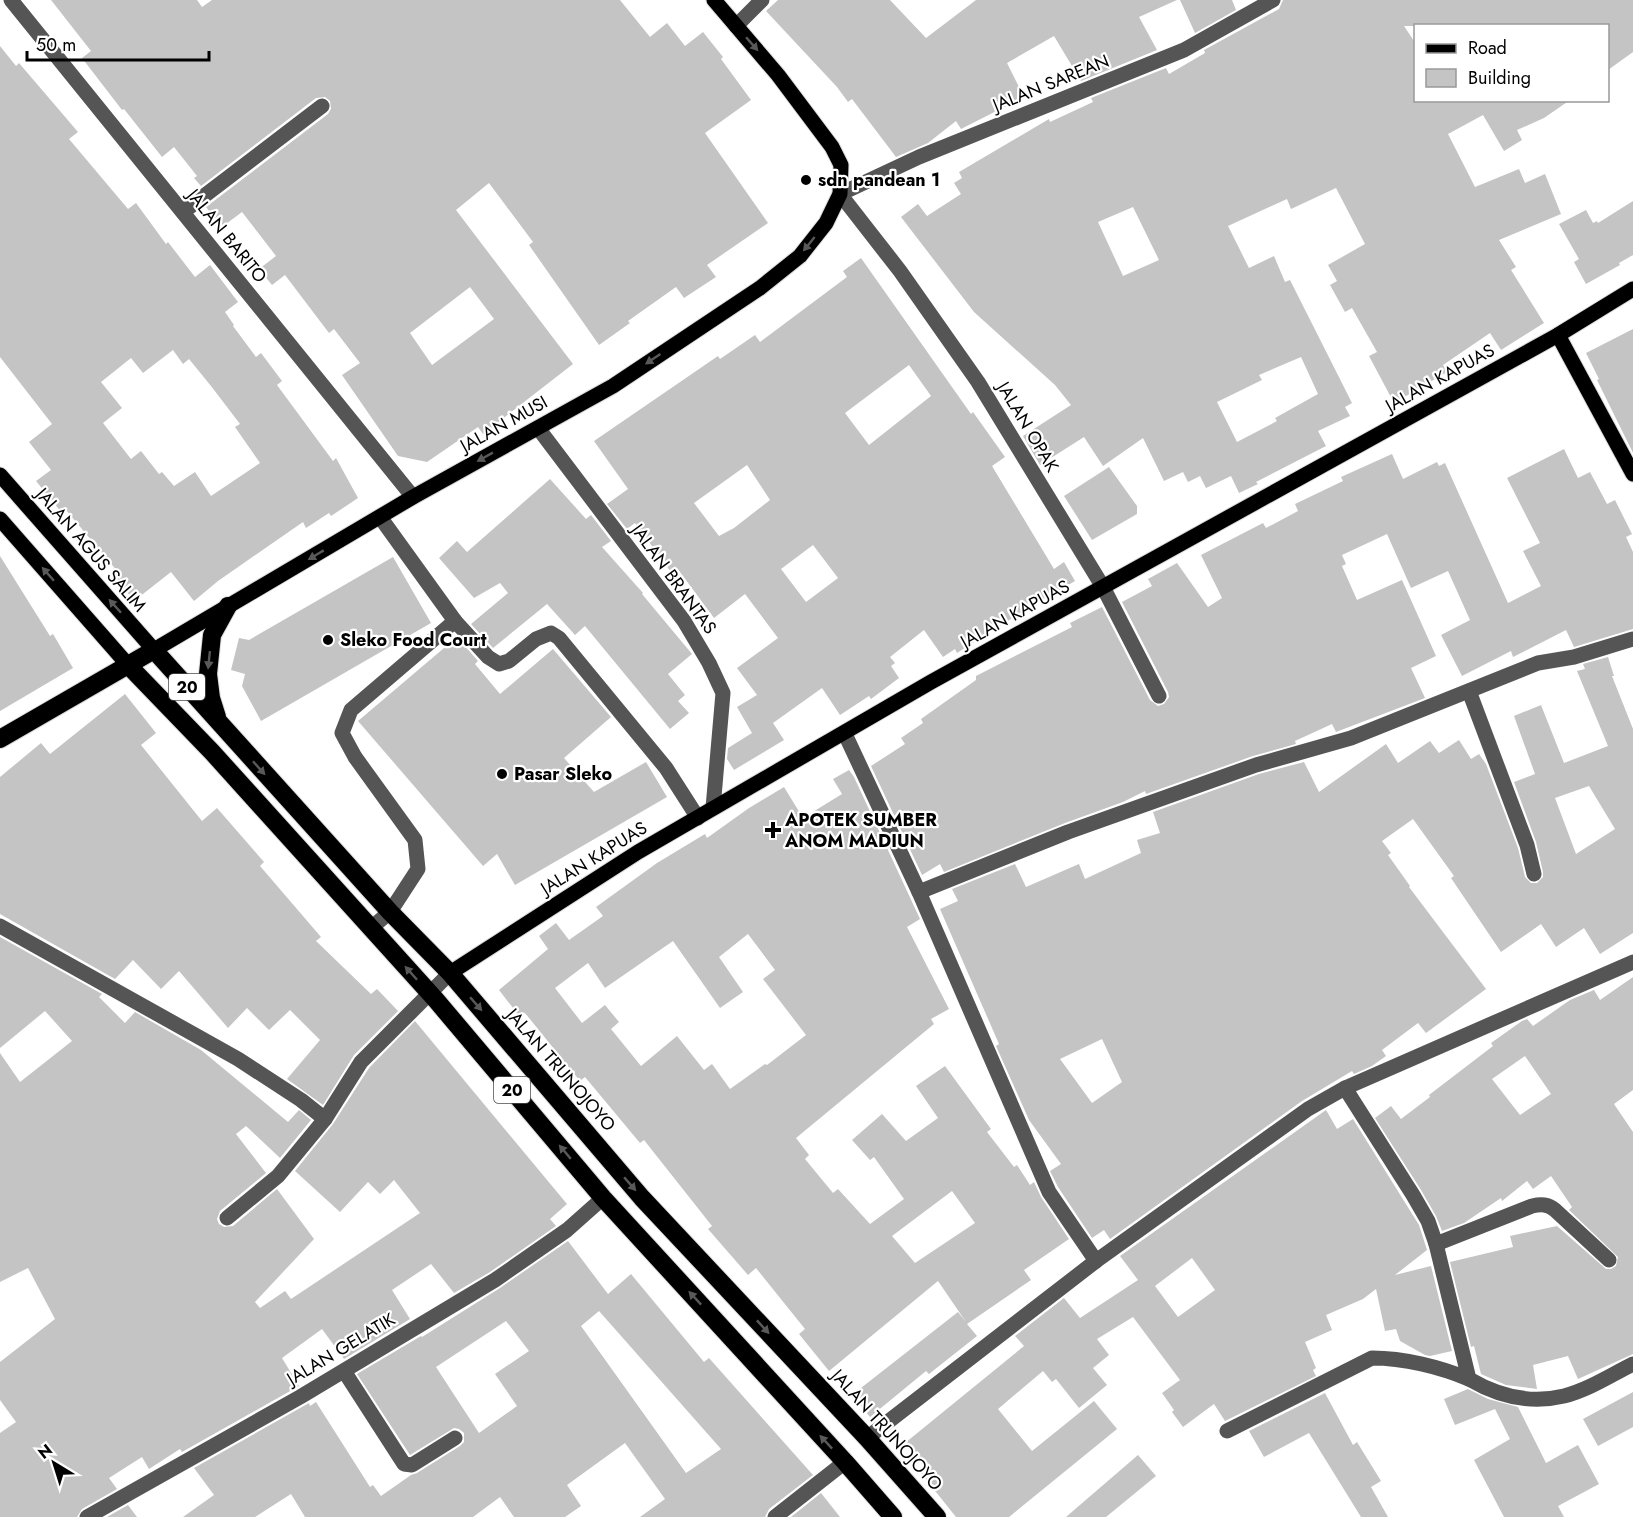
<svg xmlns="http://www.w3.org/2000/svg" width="1633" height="1517" viewBox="0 0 1633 1517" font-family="Jost,sans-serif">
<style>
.building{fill:#c4c4c4;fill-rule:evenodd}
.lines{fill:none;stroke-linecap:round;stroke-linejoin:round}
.major-casing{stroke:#dbdbdb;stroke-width:17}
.highway-casing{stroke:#dbdbdb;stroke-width:20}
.minor{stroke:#555;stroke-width:15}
.major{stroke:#000;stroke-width:15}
.highway{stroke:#000;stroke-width:18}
.oneway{fill:#595959}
.poi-dot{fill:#000;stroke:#fff;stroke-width:2}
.labels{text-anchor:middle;stroke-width:4.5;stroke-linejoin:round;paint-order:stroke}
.shield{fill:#fff;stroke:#4c4c4c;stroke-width:1.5}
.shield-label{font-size:16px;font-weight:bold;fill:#000}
.street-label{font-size:18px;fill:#000;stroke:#fff}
.poi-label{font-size:18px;font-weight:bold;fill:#000;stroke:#fff;text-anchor:start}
</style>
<rect width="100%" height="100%" fill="#fff"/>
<g class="building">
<path d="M 51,0 L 197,0 L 202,7 L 212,0 L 620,0 L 650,37 L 667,23 L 685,46 L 703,32 L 723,57 L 721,59 L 751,100 L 705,133 L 768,223 L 707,265 L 716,277 L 684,298 L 676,287 L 628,321 L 630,323 L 599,345 L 529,245 L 533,242 L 489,183 L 456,210 L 573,364 L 483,434 L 478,427 L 427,462 L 398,456 L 342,375 L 360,363 L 334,329 L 329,333 L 285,275 L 272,285 L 259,269 L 276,256 L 242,212 L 222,227 L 206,207 L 328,114 L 331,109 L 330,101 L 325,97 L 316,98 L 201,186 L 194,178 L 197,176 L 174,147 L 162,157 L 124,109 L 122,110 L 82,58 L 91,51 ZM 470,287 L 494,319 L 432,365 L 410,333 Z"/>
<path d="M 778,0 L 890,0 L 926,38 L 976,0 L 1177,0 L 1139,17 L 1157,50 L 1081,81 L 1054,36 L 1007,63 L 1024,97 L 961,129 L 956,121 L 928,143 L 896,157 L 852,99 L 848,102 L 837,87 L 766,11 Z"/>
<path d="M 1180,0 L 1232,0 L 1236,10 L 1195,33 Z"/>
<path d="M 1283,0 L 1633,0 L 1633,52 L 1608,70 L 1608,26 L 1404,26 L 1416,44 L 1416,100 L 1570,100 L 1544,118 L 1517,130 L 1522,140 L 1504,151 L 1483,115 L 1448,134 L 1475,187 L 1519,169 L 1525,183 L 1545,174 L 1561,214 L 1499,240 L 1516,267 L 1511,270 L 1544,323 L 1501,350 L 1490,333 L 1443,365 L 1447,372 L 1394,403 L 1369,356 L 1377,352 L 1352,308 L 1345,312 L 1330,285 L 1337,281 L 1328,265 L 1365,244 L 1336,188 L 1291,209 L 1287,199 L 1228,226 L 1249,268 L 1274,256 L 1285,282 L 1290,280 L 1352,403 L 1345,407 L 1350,416 L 1318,431 L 1326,446 L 1256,482 L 1258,484 L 1239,493 L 1231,476 L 1206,488 L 1200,476 L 1188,482 L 1183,472 L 1164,481 L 1143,438 L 1103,466 L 1084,437 L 1040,465 L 1023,436 L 1071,405 L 1055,385 L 974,312 L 901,217 L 918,204 L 927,216 L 961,194 L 954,183 L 962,178 L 959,172 L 1049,119 L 1050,122 L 1093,102 L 1091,98 L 1166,68 L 1169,74 L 1205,53 L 1204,50 L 1279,9 ZM 1133,207 L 1159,260 L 1123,276 L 1098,222 ZM 1301,357 L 1318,394 L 1275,418 L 1277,421 L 1237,442 L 1217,402 L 1262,380 L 1259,375 Z"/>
<path d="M 0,46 L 16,66 L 19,63 L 78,132 L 69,139 L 128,209 L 136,203 L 166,244 L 168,242 L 195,277 L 210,265 L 238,302 L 225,312 L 234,325 L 233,326 L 256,357 L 261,353 L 282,381 L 277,385 L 333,461 L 336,458 L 358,498 L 331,516 L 329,513 L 306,528 L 303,522 L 218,581 L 194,601 L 171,572 L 134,601 L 114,575 L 118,572 L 66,510 L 62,513 L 36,481 L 51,470 L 29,442 L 52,424 L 0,357 ZM 173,350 L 183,364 L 189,359 L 211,386 L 240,424 L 235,427 L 260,463 L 211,496 L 195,472 L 174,486 L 162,472 L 159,474 L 141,451 L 131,459 L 103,423 L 122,408 L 101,382 L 131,358 L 143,373 Z"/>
<path d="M 1633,201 L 1633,255 L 1619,263 L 1620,265 L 1586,284 L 1574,262 L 1579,259 L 1559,224 L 1586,210 L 1593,223 L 1597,221 L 1598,223 Z"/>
<path d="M 861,258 L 971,414 L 973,412 L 1005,457 L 992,466 L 1054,569 L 1064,562 L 1075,581 L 1045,599 L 1044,598 L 957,653 L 955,649 L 943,657 L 924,630 L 890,657 L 895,663 L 891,666 L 899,678 L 871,699 L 869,696 L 840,715 L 822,688 L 773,723 L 784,740 L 734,770 L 727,759 L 728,748 L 752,733 L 737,707 L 757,695 L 737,668 L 778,638 L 745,594 L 714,618 L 677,568 L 671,572 L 635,523 L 627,529 L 607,504 L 628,489 L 594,441 L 718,356 L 720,359 L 755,335 L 760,342 L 847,277 L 843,271 ZM 909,365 L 931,396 L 869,445 L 845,413 ZM 747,465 L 770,500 L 734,528 L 719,536 L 694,503 ZM 813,545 L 838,578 L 806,602 L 781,569 Z"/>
<path d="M 1633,329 L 1633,453 L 1597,380 L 1599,379 L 1586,353 Z"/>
<path d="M 1564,449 L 1578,478 L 1590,472 L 1607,504 L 1615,500 L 1632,534 L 1626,537 L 1633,552 L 1633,629 L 1574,647 L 1566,630 L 1513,657 L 1511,651 L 1462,676 L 1441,635 L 1470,620 L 1448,571 L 1411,588 L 1387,534 L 1342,555 L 1346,564 L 1342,566 L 1357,600 L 1402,580 L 1436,656 L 1411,668 L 1425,698 L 1336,732 L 1332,724 L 1295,741 L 1296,744 L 1253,756 L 1146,794 L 1145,791 L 1123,802 L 1065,823 L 944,872 L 940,864 L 922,875 L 871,766 L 905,744 L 901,738 L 923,723 L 921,719 L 976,680 L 976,676 L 1072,627 L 1070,623 L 1102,607 L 1150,700 L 1158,706 L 1164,704 L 1169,697 L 1168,692 L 1122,602 L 1152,586 L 1148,579 L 1177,563 L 1208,607 L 1222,598 L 1201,555 L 1263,523 L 1266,528 L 1298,511 L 1295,504 L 1343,481 L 1341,477 L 1392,454 L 1403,479 L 1437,462 L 1439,466 L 1445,463 L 1508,603 L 1541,586 L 1523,551 L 1540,543 L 1507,478 Z"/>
<path d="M 1109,467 L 1137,506 L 1137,514 L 1092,540 L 1064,496 Z"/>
<path d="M 550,479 L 586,519 L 591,515 L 611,541 L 602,547 L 643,593 L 642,594 L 692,654 L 668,674 L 685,695 L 678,701 L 689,713 L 670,729 L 585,626 L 575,635 L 547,604 L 493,648 L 471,624 L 508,593 L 500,583 L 474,598 L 439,558 L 457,541 L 467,552 Z"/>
<path d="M 0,556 L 50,636 L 53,634 L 73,668 L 0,711 Z"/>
<path d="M 393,557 L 431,623 L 261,721 L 242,686 L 245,674 L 231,670 L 239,638 L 249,640 Z"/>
<path d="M 457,637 L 478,661 L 475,664 L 500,694 L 553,649 L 611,717 L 564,758 L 594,792 L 646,762 L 667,797 L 515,885 L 497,854 L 483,866 L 358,721 Z"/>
<path d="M 1608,657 L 1614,676 L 1612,676 L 1633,729 L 1633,933 L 1600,954 L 1584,928 L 1556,947 L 1541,924 L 1501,952 L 1451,878 L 1454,876 L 1413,819 L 1382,841 L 1391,853 L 1388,855 L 1410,886 L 1409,887 L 1486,989 L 1426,1033 L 1418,1023 L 1382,1050 L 1386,1056 L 1372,1066 L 1354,1074 L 1352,1071 L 1302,1101 L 1110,1239 L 1104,1230 L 1092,1238 L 1058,1187 L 1050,1171 L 1061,1164 L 1029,1120 L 996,1046 L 999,1044 L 940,909 L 958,901 L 952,889 L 1015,864 L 1026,887 L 1079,864 L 1085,879 L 1141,853 L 1137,840 L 1160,833 L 1153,812 L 1259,774 L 1304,762 L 1319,792 L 1386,744 L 1398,763 L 1430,741 L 1439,753 L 1459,740 L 1471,759 L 1479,754 L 1486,764 L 1518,848 L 1525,877 L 1531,883 L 1537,883 L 1543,877 L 1543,872 L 1536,842 L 1514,782 L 1535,774 L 1514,716 L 1541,705 L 1564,763 L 1608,746 L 1577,671 L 1585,669 L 1583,664 ZM 1589,786 L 1615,829 L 1576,854 L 1555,798 ZM 1102,1039 L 1122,1082 L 1092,1103 L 1060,1059 Z"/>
<path d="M 125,694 L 156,733 L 141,745 L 202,821 L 217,808 L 264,862 L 260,866 L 321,937 L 316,941 L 371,994 L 377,989 L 398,1011 L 354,1055 L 323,1105 L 287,1079 L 320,1040 L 290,1010 L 269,1030 L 247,1008 L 228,1028 L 179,971 L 161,989 L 133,960 L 115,979 L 0,914 L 0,777 L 41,743 L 50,754 Z"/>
<path d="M 849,770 L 854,777 L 920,919 L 907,927 L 949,1009 L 931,1019 L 934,1024 L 796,1138 L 809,1155 L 805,1159 L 833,1193 L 838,1189 L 870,1224 L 904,1199 L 874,1157 L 870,1160 L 852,1140 L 882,1114 L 906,1141 L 938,1118 L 916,1086 L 945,1066 L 991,1129 L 987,1132 L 1014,1167 L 1017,1165 L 1030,1185 L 1034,1182 L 1041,1197 L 1069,1239 L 1024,1270 L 1031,1280 L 967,1324 L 977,1336 L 929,1374 L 926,1371 L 870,1417 L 852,1395 L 958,1312 L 966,1322 L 938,1281 L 829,1371 L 799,1334 L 805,1329 L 756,1268 L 748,1275 L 708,1229 L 712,1226 L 644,1140 L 640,1143 L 585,1077 L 580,1081 L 525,1013 L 520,1017 L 499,990 L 548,949 L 539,936 L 556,923 L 569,940 L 603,916 L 596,907 L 657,863 L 705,834 L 707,838 L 749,808 L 784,787 L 803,818 L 842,794 L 833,779 ZM 748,934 L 775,970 L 763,979 L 806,1035 L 767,1065 L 765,1064 L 730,1089 L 712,1064 L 704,1070 L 677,1036 L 641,1066 L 611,1029 L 619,1022 L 605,1005 L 582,1023 L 555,988 L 588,963 L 605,988 L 673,941 L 720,1008 L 743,992 L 719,957 ZM 952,1191 L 975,1223 L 915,1263 L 892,1236 Z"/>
<path d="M 0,937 L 102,994 L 99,997 L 125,1023 L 135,1012 L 201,1050 L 288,1122 L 299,1110 L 311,1120 L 280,1158 L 246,1126 L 236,1134 L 266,1173 L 220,1211 L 217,1219 L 219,1224 L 224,1227 L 233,1226 L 277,1189 L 314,1239 L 255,1302 L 260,1308 L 285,1291 L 291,1299 L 420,1213 L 394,1180 L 380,1194 L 368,1182 L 340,1212 L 295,1171 L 333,1124 L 369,1068 L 415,1021 L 567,1204 L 550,1219 L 556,1226 L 490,1272 L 454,1293 L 431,1264 L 392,1290 L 410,1319 L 344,1359 L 322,1329 L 282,1358 L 299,1386 L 182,1452 L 180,1449 L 149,1469 L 142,1457 L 109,1478 L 117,1489 L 82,1509 L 77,1517 L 0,1517 L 0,1433 L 16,1422 L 0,1400 L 0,1362 L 55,1319 L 28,1268 L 0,1282 L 0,1053 L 20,1082 L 72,1041 L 45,1011 L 0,1048 Z"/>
<path d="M 1633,977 L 1633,1090 L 1614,1104 L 1633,1132 L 1633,1354 L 1578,1379 L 1568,1356 L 1533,1365 L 1537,1389 L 1506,1385 L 1481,1374 L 1474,1346 L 1471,1347 L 1450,1262 L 1513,1247 L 1510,1236 L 1557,1226 L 1606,1269 L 1611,1269 L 1616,1266 L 1618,1257 L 1569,1210 L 1572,1207 L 1551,1176 L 1533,1189 L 1527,1181 L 1502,1201 L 1501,1198 L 1464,1223 L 1442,1231 L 1436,1216 L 1421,1190 L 1375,1118 L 1391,1106 L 1401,1119 L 1430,1097 L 1429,1095 L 1493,1046 L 1491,1043 L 1522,1021 L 1527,1019 L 1533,1026 L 1570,1000 L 1594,990 L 1600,1000 ZM 1525,1056 L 1551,1094 L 1520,1115 L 1492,1079 Z"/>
<path d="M 1326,1110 L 1337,1129 L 1353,1119 L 1419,1225 L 1427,1250 L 1395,1275 L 1431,1266 L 1452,1351 L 1430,1356 L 1425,1355 L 1400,1341 L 1396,1329 L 1385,1331 L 1376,1289 L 1363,1299 L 1326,1315 L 1332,1330 L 1305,1342 L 1316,1368 L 1313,1370 L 1316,1376 L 1225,1421 L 1214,1404 L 1183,1427 L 1172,1412 L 1174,1410 L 1162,1393 L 1180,1380 L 1133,1317 L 1097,1339 L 1109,1355 L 1093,1368 L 1107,1385 L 1079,1408 L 1056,1379 L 1052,1382 L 1043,1371 L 998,1409 L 1032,1451 L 1094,1401 L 1117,1429 L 1009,1517 L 956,1517 L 920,1472 L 925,1468 L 905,1443 L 1024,1346 L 1015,1336 L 1064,1298 L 1080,1318 L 1138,1280 L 1120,1256 ZM 1192,1258 L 1215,1290 L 1178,1317 L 1155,1286 Z"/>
<path d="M 568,1241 L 608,1294 L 631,1274 L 704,1362 L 709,1358 L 813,1475 L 769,1509 L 765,1517 L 640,1517 L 665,1499 L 625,1443 L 567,1485 L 581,1506 L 565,1517 L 514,1517 L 500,1497 L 473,1517 L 305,1517 L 291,1494 L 255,1517 L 183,1517 L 214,1495 L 194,1468 L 309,1403 L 310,1406 L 316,1402 L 370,1487 L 373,1485 L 381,1496 L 411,1475 L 417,1473 L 460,1446 L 464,1442 L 464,1433 L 459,1429 L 454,1428 L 410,1455 L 357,1374 L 421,1336 L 422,1337 L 500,1288 ZM 599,1311 L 721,1449 L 686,1473 L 581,1326 ZM 506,1321 L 529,1351 L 495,1374 L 517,1406 L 479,1433 L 436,1367 Z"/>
<path d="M 1468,1389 L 1488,1399 L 1518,1407 L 1546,1463 L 1578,1445 L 1599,1484 L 1558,1506 L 1564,1517 L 1504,1517 L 1474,1460 L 1510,1439 L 1495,1409 L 1455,1425 L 1444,1399 Z"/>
<path d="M 1633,1392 L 1633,1427 L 1598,1446 L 1583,1419 Z"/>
<path d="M 1325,1393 L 1353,1445 L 1357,1442 L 1381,1481 L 1371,1487 L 1388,1517 L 1361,1517 L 1309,1433 L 1264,1457 L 1249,1431 Z"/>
<path d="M 1138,1455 L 1156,1476 L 1106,1517 L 1066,1517 Z"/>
<path d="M 821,1493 L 840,1517 L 791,1517 Z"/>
<path d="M 128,1505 L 137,1517 L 107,1517 Z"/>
</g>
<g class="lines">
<defs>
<g id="major">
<path d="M 1558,335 L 1633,474"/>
<path d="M 0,475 L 154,650 L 413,497 L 613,386 L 760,288 L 800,256 L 826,223 L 840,194 L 841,165 L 832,147 L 778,75 L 714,0"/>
<path d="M 0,519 L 128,665"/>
<path d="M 450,973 L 638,852 L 931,682 L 1558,335 L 1633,289"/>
</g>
<g id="highway">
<path d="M 128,665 L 212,752 L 436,1000 L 603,1198 L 845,1462 L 893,1517"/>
<path d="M 217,717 L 211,698 L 208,674 L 212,635 L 228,606"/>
<path d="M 0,739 L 154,650 L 390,912 L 450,973 L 642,1198 L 867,1438 L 937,1517"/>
</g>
</defs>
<use href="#major" class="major-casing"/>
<use href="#highway" class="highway-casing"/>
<g class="minor">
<path d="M 11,0 L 413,497"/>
<path d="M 736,26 L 762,0"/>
<path d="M 183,212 L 322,106"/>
<path d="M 538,428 L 684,621 L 709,663 L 723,693 L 713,808"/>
<path d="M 380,517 L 455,621 L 488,657 L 499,664 L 509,661 L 536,639 L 551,633 L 559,638 L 666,768 L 698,818"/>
<path d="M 1469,691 L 1527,845 L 1534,874"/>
<path d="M 1159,696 L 1103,587 L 978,382 L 900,271 L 840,194 L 919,157 L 1184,50 L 1273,0"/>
<path d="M 845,734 L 919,892 L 1049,1192 L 1096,1261"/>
<path d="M 919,892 L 1068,832 L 1256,765 L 1351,738 L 1538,663 L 1574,657 L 1633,639"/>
<path d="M 0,926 L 238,1059 L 301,1100 L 325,1119"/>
<path d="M 371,928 L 390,912 L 418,869 L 415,840 L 355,757 L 342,733 L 351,710 L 455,621"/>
<path d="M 1345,1088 L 1413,1195 L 1428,1221 L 1436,1244 L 1469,1379 C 1498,1396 1531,1404 1564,1396 C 1588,1390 1611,1375 1633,1364"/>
<path d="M 227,1218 L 278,1176 L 325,1119 L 361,1062 L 450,973"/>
<path d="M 1436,1244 L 1532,1206 C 1541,1204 1548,1204 1555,1210 L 1609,1260"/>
<path d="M 344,1371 L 404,1464 L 412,1465 L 455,1438"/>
<path d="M 1227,1431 L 1372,1358 C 1404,1358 1440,1367 1469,1379"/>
<path d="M 867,1438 L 1096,1261 L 1308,1109 L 1345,1088 L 1633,962"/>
<path d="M 87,1517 L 300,1397 L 495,1280 L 567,1230 L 603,1198"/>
<path d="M 775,1517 L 845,1462"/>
</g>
<use href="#major" class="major"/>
<use href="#highway" class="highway"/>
</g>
<defs><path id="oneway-solid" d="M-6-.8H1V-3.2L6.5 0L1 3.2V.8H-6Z" transform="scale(1.5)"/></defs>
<g class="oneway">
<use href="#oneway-solid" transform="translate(752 44) rotate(49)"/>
<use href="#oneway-solid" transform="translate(809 244) rotate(129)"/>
<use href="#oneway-solid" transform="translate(653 359) rotate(146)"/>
<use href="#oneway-solid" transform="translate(485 457) rotate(151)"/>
<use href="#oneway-solid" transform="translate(316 555) rotate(149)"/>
<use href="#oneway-solid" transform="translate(48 574) rotate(-131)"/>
<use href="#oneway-solid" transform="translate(115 606) rotate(-132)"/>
<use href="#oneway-solid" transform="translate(209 660) rotate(96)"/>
<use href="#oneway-solid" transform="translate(259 768) rotate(48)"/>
<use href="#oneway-solid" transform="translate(411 973) rotate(-132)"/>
<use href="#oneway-solid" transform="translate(476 1004) rotate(49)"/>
<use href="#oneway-solid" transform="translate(565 1152) rotate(-130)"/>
<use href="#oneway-solid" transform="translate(630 1184) rotate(49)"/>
<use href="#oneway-solid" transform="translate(695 1298) rotate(-133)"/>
<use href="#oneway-solid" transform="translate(763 1327) rotate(47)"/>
<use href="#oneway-solid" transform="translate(826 1442) rotate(-133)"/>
</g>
<g class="poi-dot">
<circle cx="806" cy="180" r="6"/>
<circle cx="328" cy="640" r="6"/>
<circle cx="502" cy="774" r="6"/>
<path d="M770 821h6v6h6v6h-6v6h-6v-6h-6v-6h6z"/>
</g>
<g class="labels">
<g class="shield">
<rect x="169" y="674" width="36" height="26" rx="4.5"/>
<rect x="494" y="1077" width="36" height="26" rx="4.5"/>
</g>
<g class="shield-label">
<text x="187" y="693">20</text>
<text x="512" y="1096">20</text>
</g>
<g class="street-label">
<text transform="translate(1051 83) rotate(-22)" y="6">JALAN SAREAN</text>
<text transform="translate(227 236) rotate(51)" y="6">JALAN BARITO</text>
<text transform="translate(1440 378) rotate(-29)" y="6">JALAN KAPUAS</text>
<text transform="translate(504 424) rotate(-29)" y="6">JALAN MUSI</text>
<text transform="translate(1028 427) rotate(59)" y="6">JALAN OPAK</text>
<text transform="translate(91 550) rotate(49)" y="6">JALAN AGUS SALIM</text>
<text transform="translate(674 579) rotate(54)" y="6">JALAN BRANTAS</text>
<text transform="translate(1015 614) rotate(-29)" y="6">JALAN KAPUAS</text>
<text transform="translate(594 858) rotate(-32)" y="6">JALAN KAPUAS</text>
<text transform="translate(561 1070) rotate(49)" y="6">JALAN TRUNOJOYO</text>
<text transform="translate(341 1349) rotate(-31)" y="6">JALAN GELATIK</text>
<text transform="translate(887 1430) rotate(48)" y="6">JALAN TRUNOJOYO</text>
</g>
<g class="poi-label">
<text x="818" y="186">sdn pandean 1</text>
<text x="340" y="646">Sleko Food Court</text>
<text x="514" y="780">Pasar Sleko</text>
<text x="785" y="826">APOTEK SUMBER<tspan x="785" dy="21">ANOM MADIUN</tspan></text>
</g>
</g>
<rect x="1414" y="24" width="195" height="78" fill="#ffffff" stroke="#999999" stroke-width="1.5"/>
<rect x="1426" y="44" width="30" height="9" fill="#000000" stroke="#999999" stroke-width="1.5"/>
<text x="1468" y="54" font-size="18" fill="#000000">Road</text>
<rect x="1426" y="69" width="30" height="18" fill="#c4c4c4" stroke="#999999" stroke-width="1.5"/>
<text x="1468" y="84" font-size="18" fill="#000000">Building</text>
<g transform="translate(54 1463) rotate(322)" stroke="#ffffff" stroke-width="4.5" paint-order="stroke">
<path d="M0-4.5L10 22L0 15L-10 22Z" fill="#000000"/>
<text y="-9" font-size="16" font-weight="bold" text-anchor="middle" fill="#000000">N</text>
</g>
<path d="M27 51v9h182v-9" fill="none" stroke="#000000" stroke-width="3"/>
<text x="36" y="51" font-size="18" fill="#000000" stroke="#ffffff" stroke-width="4.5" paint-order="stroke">50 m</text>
</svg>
